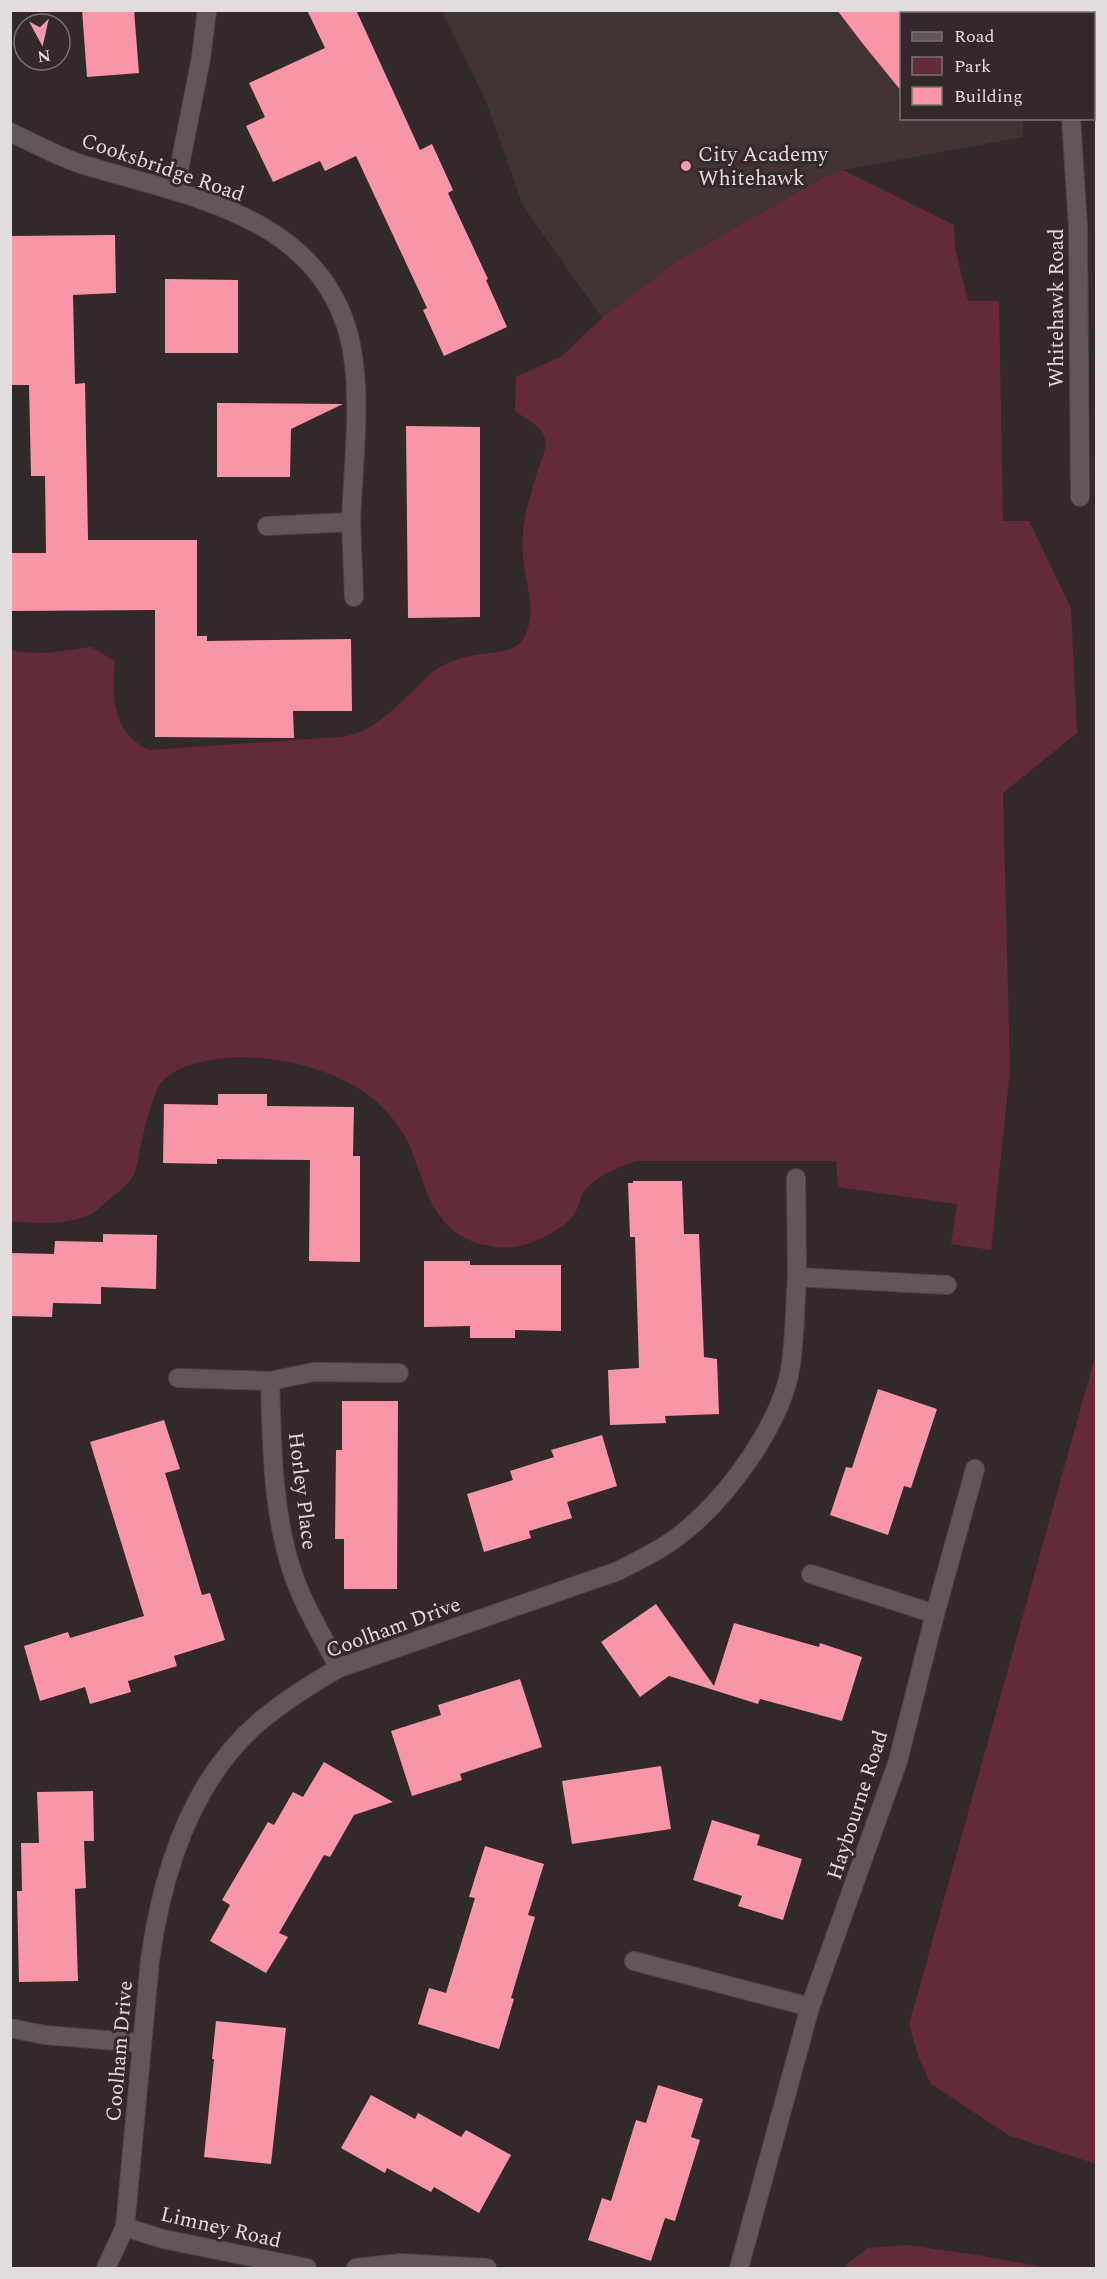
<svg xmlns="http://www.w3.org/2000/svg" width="1107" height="2279" viewBox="0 0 1107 2279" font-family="Spectral,serif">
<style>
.built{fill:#423335}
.green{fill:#652a38}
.building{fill:#f896a8}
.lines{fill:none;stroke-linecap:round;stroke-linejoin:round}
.minor-casing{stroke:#4d4748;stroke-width:20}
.minor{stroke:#605758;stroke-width:18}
.poi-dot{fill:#f39aaa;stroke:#32292b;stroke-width:2}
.labels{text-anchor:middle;stroke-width:6;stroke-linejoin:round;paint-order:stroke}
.poi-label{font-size:21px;fill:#e2dcdd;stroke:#32292b;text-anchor:start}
.street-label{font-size:21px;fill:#e2dcdd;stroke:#32292b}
</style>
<rect width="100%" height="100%" fill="#32292b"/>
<path class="built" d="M 442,11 L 1019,11 L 1020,13 L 902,14 L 902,118 L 1023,119 L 1023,137 L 843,170 L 826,176 L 677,261 L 602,318 L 523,206 L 487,104 Z"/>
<g class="green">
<path d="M 843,170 L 954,225 L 955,248 L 968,301 L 999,301 L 1003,521 L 1029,521 L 1071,608 L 1077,733 L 1003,793 L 1010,1071 L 991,1250 L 951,1244 L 957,1204 L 838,1187 L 836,1161 L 636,1161 C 619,1167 601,1174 588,1187 C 581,1193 580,1203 576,1211 C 569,1227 536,1242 520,1246 C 507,1249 492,1247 480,1244 C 437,1232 427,1194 414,1157 C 409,1140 396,1121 383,1108 C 347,1070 273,1053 223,1058 C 202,1061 175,1066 161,1083 C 154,1091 146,1124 143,1135 C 140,1146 138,1169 132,1178 C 128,1185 118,1192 112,1197 C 105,1202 98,1211 91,1214 C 65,1226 38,1223 11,1221 L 11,649 L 19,652 L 48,653 L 91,647 L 115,661 C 111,696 113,735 150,750 L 323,738 C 368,740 389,713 419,685 C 425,679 432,671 440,667 C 449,662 460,658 470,656 C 489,651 517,656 526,634 C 537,607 525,584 523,557 C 519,519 535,482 546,446 C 547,428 528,421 515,411 L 516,377 L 562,356 L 602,318 L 677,261 L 826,176 Z"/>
<path d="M 1096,1353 L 1096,2164 L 1008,2135 L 931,2084 L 920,2061 L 909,2025 Z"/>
<path d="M 907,2245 L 983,2256 L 1048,2268 L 842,2268 L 868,2248 Z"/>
</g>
<g class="building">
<path d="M 82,10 L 134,10 L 139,73 L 87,77 Z"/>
<path d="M 307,10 L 356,10 L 420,150 L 432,144 L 453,190 L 448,193 L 488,279 L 486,280 L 507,327 L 444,356 L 423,310 L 427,308 L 356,156 L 325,171 L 320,161 L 273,182 L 246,126 L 265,117 L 249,83 L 325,48 Z"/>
<path d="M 837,10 L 902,10 L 902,92 L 863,44 Z"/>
<path d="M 115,235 L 116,293 L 73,295 L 75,384 L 85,383 L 88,540 L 197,540 L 197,636 L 207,636 L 207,641 L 351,639 L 352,711 L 293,711 L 294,738 L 155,737 L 155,610 L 10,611 L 10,553 L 46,553 L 45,476 L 31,476 L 29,385 L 10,385 L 10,236 Z"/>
<path d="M 165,279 L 238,280 L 238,353 L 165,353 Z"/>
<path d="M 217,403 L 343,404 L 291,429 L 290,477 L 217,477 Z"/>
<path d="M 406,426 L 480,427 L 480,617 L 408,618 Z"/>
<path d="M 218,1094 L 267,1094 L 267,1106 L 354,1107 L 353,1156 L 360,1156 L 360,1262 L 309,1261 L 310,1160 L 217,1159 L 217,1164 L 163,1163 L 164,1104 L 218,1105 Z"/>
<path d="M 633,1181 L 682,1181 L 684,1234 L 699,1234 L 704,1357 L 717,1359 L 719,1414 L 665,1416 L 666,1423 L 610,1425 L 608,1370 L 639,1368 L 635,1237 L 630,1237 L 628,1183 L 633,1183 Z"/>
<path d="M 103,1234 L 157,1235 L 156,1289 L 101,1287 L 101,1304 L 53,1303 L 52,1317 L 10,1316 L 10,1253 L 54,1254 L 55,1241 L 103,1242 Z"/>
<path d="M 424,1261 L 470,1261 L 470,1265 L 561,1265 L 561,1331 L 515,1330 L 515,1338 L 470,1338 L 470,1326 L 424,1327 Z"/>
<path d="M 878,1389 L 937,1409 L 911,1488 L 904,1486 L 888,1535 L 830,1515 L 846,1467 L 852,1468 Z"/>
<path d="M 342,1401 L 398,1401 L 397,1589 L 344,1589 L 344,1539 L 335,1539 L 336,1450 L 342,1450 Z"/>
<path d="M 164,1420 L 180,1469 L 165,1473 L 202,1595 L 210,1593 L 225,1640 L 174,1656 L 177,1666 L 128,1681 L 131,1692 L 90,1704 L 85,1687 L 40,1701 L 24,1646 L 68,1632 L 70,1638 L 144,1616 L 90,1442 Z"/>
<path d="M 602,1435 L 617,1486 L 567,1502 L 572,1518 L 529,1531 L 531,1538 L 484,1552 L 467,1494 L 513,1480 L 510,1471 L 554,1457 L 551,1450 Z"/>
<path d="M 656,1604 L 714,1686 L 734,1623 L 819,1647 L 820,1643 L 862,1657 L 842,1721 L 760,1699 L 758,1704 L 669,1676 L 640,1697 L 601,1642 Z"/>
<path d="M 520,1679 L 542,1747 L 460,1774 L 462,1780 L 412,1796 L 391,1731 L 441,1715 L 438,1705 Z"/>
<path d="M 324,1762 L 393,1802 L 354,1815 L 330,1857 L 324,1855 L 279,1933 L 288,1937 L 266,1973 L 210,1941 L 230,1905 L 222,1900 L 268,1822 L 274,1825 L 293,1792 L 303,1797 Z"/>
<path d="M 661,1766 L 671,1829 L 572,1844 L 562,1781 Z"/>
<path d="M 93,1791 L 94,1841 L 84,1841 L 86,1888 L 75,1889 L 78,1981 L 19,1982 L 17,1891 L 22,1891 L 21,1843 L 39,1843 L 37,1792 Z"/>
<path d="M 712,1820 L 760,1835 L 757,1845 L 802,1859 L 783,1920 L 738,1906 L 742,1896 L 693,1880 Z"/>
<path d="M 485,1846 L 544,1864 L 528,1915 L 535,1917 L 511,1998 L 514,1999 L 499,2049 L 418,2024 L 429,1988 L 446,1993 L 475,1898 L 469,1897 Z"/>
<path d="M 216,2021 L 286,2028 L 271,2164 L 204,2157 L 214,2059 L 212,2059 Z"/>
<path d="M 658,2085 L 703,2099 L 691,2137 L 700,2140 L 675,2221 L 665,2218 L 651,2261 L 588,2240 L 602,2198 L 611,2201 L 636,2120 L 646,2123 Z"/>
<path d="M 371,2095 L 415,2119 L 418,2113 L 461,2137 L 466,2130 L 511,2155 L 479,2213 L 434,2187 L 431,2192 L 387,2168 L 385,2173 L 341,2148 Z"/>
</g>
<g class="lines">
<defs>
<g id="minor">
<path d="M 1062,10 L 1062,14"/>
<path d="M 1071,118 L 1078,227 L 1080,497"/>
<path d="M 10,132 C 33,143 57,156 81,164 C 184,196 317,213 349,336 C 363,392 353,464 351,522 L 267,526"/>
<path d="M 175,190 L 201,58 L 207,10"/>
<path d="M 351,522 L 354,597"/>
<path d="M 796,1178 L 797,1277"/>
<path d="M 178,1378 L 270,1381 L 314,1372 L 399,1373"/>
<path d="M 270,1381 C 272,1443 272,1508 291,1568 C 302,1603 322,1635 339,1668"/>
<path d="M 811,1574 L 935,1614"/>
<path d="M 634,1961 L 810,2007"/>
<path d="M 10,2028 L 45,2035 L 142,2043"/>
<path d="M 125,2227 L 163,2239 L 307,2268"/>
<path d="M 106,2268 L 125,2227 L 150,1960 C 162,1874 190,1781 259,1722 C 284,1701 311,1684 339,1668 L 618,1571 C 641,1559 665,1548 685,1531 C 729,1495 783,1422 791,1364 C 795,1335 795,1305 797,1277 L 947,1285"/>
<path d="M 356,2268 L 401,2263 L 487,2268"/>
<path d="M 739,2268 L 810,2007 L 898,1761 L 935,1614 L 975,1469"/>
</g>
</defs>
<use href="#minor" class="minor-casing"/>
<use href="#minor" class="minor"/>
</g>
<circle class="poi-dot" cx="686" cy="166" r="6"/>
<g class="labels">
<g class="poi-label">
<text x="698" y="161">City Academy<tspan x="698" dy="24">Whitehawk</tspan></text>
</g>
<g class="street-label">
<text transform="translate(163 167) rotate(19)" y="7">Cooksbridge Road</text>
<text transform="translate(1056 308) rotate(-90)" y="7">Whitehawk Road</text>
<text transform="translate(303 1491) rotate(83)" y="7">Horley Place</text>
<text transform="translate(393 1627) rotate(-20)" y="7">Coolham Drive</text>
<text transform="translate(857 1805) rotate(-72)" y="7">Haybourne Road</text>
<text transform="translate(119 2051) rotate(-85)" y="7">Coolham Drive</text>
<text transform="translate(221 2227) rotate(13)" y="7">Limney Road</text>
</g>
</g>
<rect width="1107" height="2279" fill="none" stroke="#e2dcdd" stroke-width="24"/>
<rect x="900" y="12" width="195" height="108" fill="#32292b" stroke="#787172" stroke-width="1.5"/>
<rect x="912" y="32" width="30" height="9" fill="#605758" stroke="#787172" stroke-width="1.5"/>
<text x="954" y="42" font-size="18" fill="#e2dcdd">Road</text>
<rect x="912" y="57" width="30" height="18" fill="#652a38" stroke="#787172" stroke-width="1.5"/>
<text x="954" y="72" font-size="18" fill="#e2dcdd">Park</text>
<rect x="912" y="87" width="30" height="18" fill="#f896a8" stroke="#787172" stroke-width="1.5"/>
<text x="954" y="102" font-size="18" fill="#e2dcdd">Building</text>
<g transform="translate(42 42) rotate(172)"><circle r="28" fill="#32292b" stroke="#787172" stroke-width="1.5"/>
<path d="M0-4.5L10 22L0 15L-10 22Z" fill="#f39aaa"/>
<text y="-9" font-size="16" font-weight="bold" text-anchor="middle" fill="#e2dcdd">N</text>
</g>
</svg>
